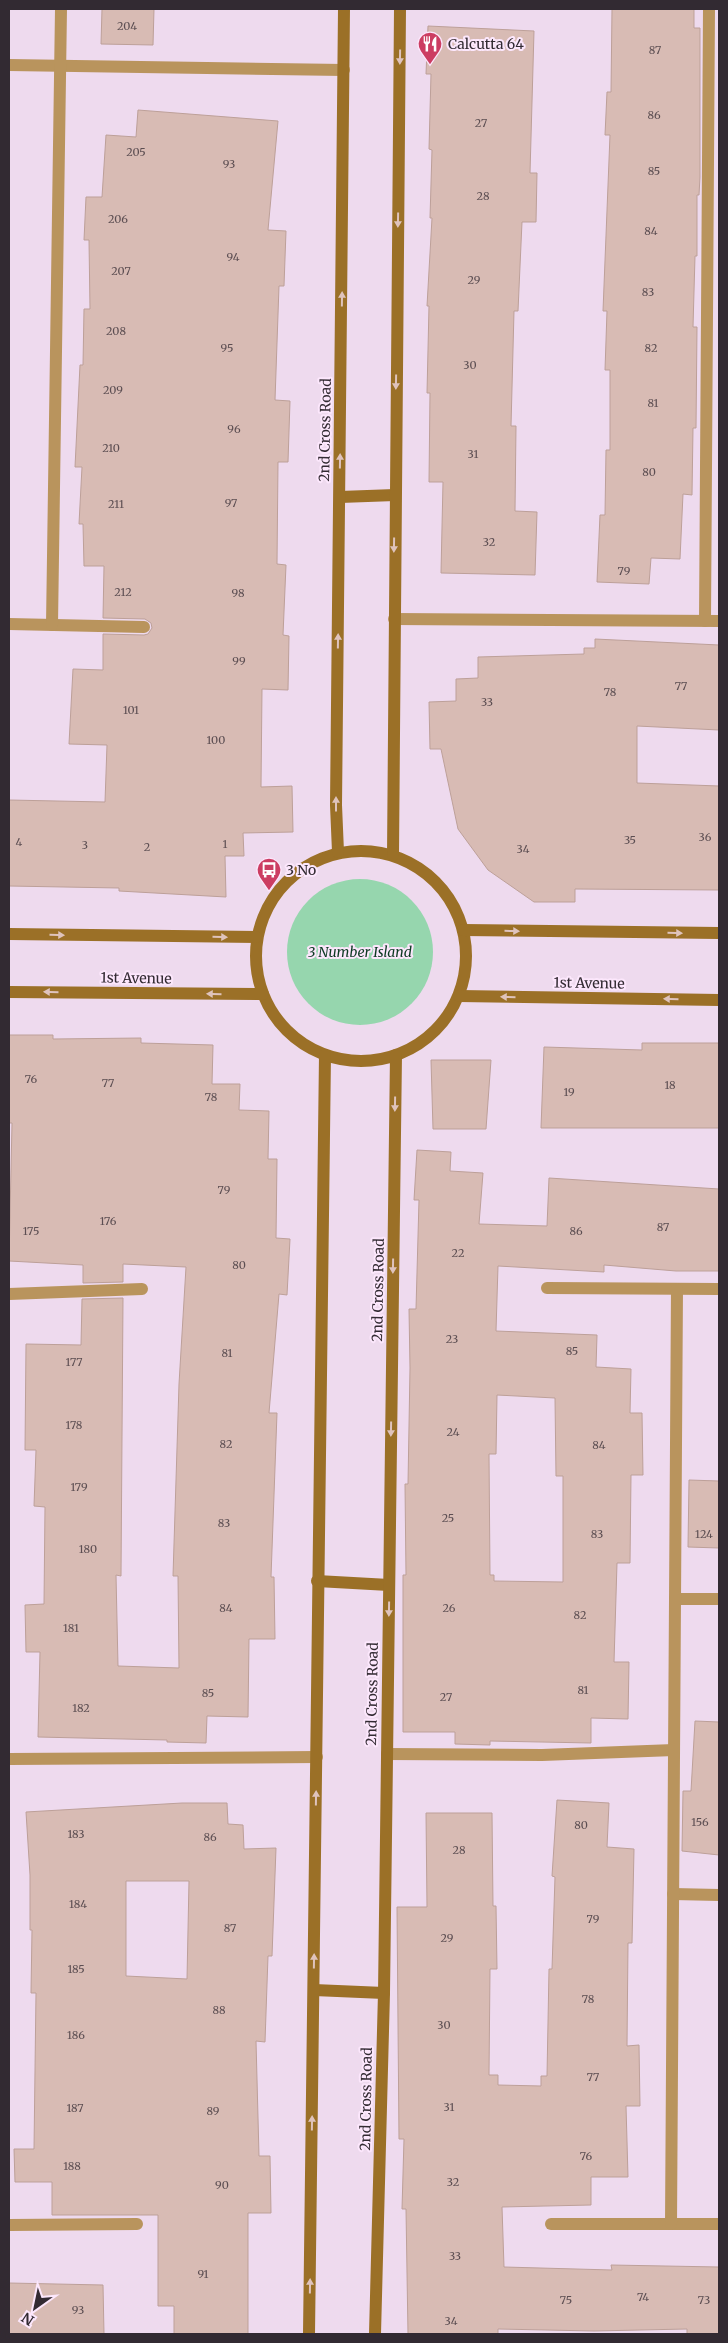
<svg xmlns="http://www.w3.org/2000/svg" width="728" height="2343" viewBox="0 0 728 2343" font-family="Merriweather,serif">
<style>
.green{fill:#96d6ae}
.building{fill:#d8bbb4;stroke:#bda099;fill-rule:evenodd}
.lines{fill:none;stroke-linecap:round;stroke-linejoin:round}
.street{stroke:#b9945d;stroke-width:12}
.secondary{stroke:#9b7027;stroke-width:12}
.oneway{fill:#dfc3bc}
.labels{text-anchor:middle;stroke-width:4;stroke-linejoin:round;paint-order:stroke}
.number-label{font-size:11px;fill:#5c4e52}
.poi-label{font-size:14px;fill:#322a32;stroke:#fce7fc;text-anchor:start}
.street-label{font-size:14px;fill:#322a32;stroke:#fce7fc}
.park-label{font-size:14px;font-style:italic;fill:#0c3922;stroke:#fce7fc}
</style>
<rect width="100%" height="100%" fill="#eedaee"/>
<circle class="green" cx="360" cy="952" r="73"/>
<g class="building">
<path d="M 102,9 L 154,9 L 153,45 L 101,44 Z"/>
<path d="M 612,9 L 694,9 L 694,28 L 700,28 L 700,177 L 699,195 L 697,195 L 697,256 L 695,256 L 693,327 L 697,327 L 696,428 L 693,428 L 692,495 L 683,494 L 680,559 L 651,558 L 649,584 L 597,582 L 600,515 L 605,515 L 606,450 L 610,450 L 610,370 L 605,370 L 607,311 L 603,311 L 610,135 L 605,135 L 607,92 L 611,92 Z"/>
<path d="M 428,26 L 534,31 L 530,173 L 537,173 L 536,222 L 522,222 L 518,311 L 514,311 L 511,426 L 516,426 L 515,511 L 537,512 L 535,575 L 441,573 L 443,482 L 429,482 L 430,393 L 427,393 L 429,306 L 427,306 L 432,218 L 430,218 L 432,150 L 429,149 L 431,74 L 426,74 Z"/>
<path d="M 138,110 L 278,121 L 268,230 L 286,231 L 284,286 L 279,286 L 275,400 L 290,401 L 288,462 L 278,462 L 277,564 L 286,565 L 283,635 L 289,636 L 288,690 L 262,689 L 261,787 L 292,786 L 293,832 L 243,833 L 244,856 L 225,856 L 226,897 L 119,891 L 119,888 L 9,886 L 9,800 L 105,802 L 107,745 L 69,744 L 73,669 L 103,670 L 103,634 L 144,635 L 148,634 L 152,628 L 151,623 L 145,619 L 103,618 L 104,566 L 84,566 L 83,524 L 79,524 L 82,467 L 75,467 L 80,365 L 83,365 L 84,309 L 90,309 L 89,240 L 84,240 L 86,197 L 102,197 L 106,135 L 136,137 Z"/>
<path d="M 595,639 L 719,645 L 719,730 L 637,726 L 637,783 L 719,786 L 719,890 L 575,889 L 575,902 L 534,902 L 488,870 L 458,829 L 441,749 L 430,749 L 429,702 L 456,701 L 456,679 L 478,678 L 478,657 L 584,654 L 584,648 L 595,648 Z"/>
<path d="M 9,1035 L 53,1035 L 53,1039 L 141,1038 L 141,1043 L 213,1045 L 212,1084 L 240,1084 L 239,1110 L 269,1111 L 268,1159 L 277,1159 L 276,1238 L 290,1239 L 287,1295 L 279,1294 L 269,1413 L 277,1413 L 271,1577 L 274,1577 L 275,1639 L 249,1639 L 248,1717 L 207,1716 L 206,1743 L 167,1742 L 167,1740 L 38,1737 L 40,1652 L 26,1652 L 25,1605 L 44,1604 L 45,1507 L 34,1506 L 36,1450 L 25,1450 L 26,1344 L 81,1345 L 82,1299 L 123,1298 L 121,1576 L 116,1575 L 118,1666 L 179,1668 L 178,1576 L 173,1576 L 179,1384 L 186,1267 L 123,1264 L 123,1282 L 83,1283 L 83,1265 L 9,1261 L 12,1123 L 9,1123 Z"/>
<path d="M 642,1043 L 719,1043 L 719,1128 L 541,1128 L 544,1047 L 642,1050 Z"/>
<path d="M 431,1060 L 491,1060 L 486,1129 L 433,1129 Z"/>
<path d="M 417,1150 L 451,1152 L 450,1171 L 483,1173 L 479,1224 L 547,1226 L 549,1178 L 719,1189 L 719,1271 L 676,1271 L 604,1265 L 604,1272 L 498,1266 L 496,1331 L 597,1335 L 596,1367 L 631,1369 L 630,1413 L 642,1413 L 643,1475 L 631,1475 L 630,1563 L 617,1563 L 614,1662 L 629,1662 L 628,1719 L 591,1718 L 591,1743 L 490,1741 L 490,1745 L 455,1744 L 455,1732 L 403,1732 L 403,1575 L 406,1575 L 405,1484 L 408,1484 L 410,1368 L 409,1309 L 416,1309 L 419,1200 L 414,1200 ZM 497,1395 L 555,1398 L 556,1476 L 563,1476 L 563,1582 L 494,1581 L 494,1575 L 490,1575 L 489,1454 L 496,1454 Z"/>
<path d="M 689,1480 L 719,1481 L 719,1548 L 688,1547 Z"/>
<path d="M 695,1721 L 719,1722 L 719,1855 L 682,1851 L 683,1791 L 691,1791 Z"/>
<path d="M 557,1800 L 609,1803 L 607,1847 L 634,1849 L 632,1943 L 628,1943 L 627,2046 L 639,2045 L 640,2106 L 626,2106 L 628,2177 L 591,2177 L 591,2205 L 502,2207 L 504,2267 L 612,2270 L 611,2265 L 719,2267 L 719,2334 L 687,2334 L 687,2329 L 594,2331 L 498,2329 L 498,2334 L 408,2334 L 406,2209 L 402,2209 L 404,2139 L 399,2139 L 397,1907 L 427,1907 L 426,1813 L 492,1813 L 493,1906 L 496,1906 L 497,1969 L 490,1969 L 489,2075 L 498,2075 L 498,2085 L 541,2086 L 541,2076 L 547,2076 L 549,1969 L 552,1969 L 555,1877 L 552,1876 Z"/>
<path d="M 182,1803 L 227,1803 L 228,1824 L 243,1825 L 244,1849 L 276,1848 L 272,1956 L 268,1956 L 265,2042 L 256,2041 L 259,2156 L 270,2156 L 271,2213 L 248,2213 L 248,2334 L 174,2334 L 174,2306 L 158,2306 L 158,2215 L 52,2215 L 52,2182 L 15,2182 L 14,2149 L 34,2149 L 36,1993 L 31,1993 L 32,1930 L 30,1930 L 30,1875 L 26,1812 ZM 126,1881 L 189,1881 L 187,1979 L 126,1976 Z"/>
<path d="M 9,2283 L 103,2285 L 104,2334 L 9,2334 Z"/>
</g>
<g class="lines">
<g class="street">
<path d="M 9,65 L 344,70"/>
<path d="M 394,619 L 719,621"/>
<path d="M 705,621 L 709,9"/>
<path d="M 9,624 L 144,627"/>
<path d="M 52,625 L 61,9"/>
<path d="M 547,1288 L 719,1289"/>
<path d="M 9,1294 L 142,1289"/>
<path d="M 675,1599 L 719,1599"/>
<path d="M 387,1754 L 542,1755 L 674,1750"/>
<path d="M 9,1759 L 317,1757"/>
<path d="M 673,1894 L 719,1895"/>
<path d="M 551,2224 L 719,2224"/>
<path d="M 671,2224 L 677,1289"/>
<path d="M 9,2225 L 137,2224"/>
</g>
<g class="secondary">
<path d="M 340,497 L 395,495"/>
<circle cx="361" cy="956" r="105"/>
<path d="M 338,852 L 336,805 L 344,9"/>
<path d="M 393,855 L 400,9"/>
<path d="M 463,930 L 719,933"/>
<path d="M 9,934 L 256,937"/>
<path d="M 9,992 L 263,994"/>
<path d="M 459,996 L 719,1000"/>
<path d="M 317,1581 L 389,1585"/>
<path d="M 314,1990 L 384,1993"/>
<path d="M 309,2334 L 325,1055"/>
<path d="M 375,2334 L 384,1993 L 396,1055"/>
</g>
</g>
<defs><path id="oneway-solid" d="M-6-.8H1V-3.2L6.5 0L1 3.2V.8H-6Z" transform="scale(1.25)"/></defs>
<g class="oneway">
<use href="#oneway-solid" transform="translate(400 57) rotate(91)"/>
<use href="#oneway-solid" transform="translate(398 220) rotate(91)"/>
<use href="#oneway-solid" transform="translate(342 299) rotate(-89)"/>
<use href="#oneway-solid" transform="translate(396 382) rotate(91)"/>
<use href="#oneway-solid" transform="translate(340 461) rotate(-89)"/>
<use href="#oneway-solid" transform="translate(394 545) rotate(91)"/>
<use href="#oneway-solid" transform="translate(338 641) rotate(-89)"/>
<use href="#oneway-solid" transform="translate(336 804) rotate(-90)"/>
<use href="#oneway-solid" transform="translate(512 931) rotate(1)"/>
<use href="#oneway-solid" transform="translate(675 933) rotate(1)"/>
<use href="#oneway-solid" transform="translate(57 935) rotate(1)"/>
<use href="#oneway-solid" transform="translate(220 937) rotate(1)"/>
<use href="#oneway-solid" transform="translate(51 992) rotate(-179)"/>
<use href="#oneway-solid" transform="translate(214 994) rotate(-179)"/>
<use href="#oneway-solid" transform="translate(508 997) rotate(-179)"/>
<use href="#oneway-solid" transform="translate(671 999) rotate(-179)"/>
<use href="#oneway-solid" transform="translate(395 1104) rotate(91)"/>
<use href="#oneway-solid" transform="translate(393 1266) rotate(91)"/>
<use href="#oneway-solid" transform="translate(391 1429) rotate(91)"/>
<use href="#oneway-solid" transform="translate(389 1609) rotate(91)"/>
<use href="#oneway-solid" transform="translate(316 1798) rotate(-89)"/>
<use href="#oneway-solid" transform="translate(314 1961) rotate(-89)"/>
<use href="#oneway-solid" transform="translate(312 2123) rotate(-89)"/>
<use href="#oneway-solid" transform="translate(310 2286) rotate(-89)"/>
</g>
<defs>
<symbol id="restaurant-pin" viewBox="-11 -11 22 30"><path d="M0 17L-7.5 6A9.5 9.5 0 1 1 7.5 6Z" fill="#cc3d62" stroke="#fce7fc"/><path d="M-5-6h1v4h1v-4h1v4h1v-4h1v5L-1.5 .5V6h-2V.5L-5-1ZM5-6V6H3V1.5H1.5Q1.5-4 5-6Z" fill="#fff"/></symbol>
<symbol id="bus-pin" viewBox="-11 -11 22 30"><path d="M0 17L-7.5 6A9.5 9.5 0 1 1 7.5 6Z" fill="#cc3d62" stroke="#fce7fc"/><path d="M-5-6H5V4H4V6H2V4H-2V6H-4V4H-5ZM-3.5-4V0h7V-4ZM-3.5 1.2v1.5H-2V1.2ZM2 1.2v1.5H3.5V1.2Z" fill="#fff"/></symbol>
</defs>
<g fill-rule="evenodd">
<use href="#restaurant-pin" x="416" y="30" width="28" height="38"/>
<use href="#bus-pin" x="255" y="856" width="28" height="38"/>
</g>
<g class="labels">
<g class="number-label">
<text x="127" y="30">204</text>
<text x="655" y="54">87</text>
<text x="654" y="119">86</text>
<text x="481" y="127">27</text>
<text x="136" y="156">205</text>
<text x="229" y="168">93</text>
<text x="654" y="175">85</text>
<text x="483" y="200">28</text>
<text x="118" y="223">206</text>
<text x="651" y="235">84</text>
<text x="233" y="261">94</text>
<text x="121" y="275">207</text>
<text x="474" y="284">29</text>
<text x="648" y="296">83</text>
<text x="116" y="335">208</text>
<text x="227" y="352">95</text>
<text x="651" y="352">82</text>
<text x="470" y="369">30</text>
<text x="113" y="394">209</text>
<text x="653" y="407">81</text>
<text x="234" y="433">96</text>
<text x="111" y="452">210</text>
<text x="473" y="458">31</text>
<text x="649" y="476">80</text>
<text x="231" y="507">97</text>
<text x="116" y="508">211</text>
<text x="489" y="546">32</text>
<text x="624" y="575">79</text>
<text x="123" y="596">212</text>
<text x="238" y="597">98</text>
<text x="239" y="665">99</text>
<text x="681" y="690">77</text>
<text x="610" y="696">78</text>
<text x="487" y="706">33</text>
<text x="131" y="714">101</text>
<text x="216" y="744">100</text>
<text x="705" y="841">36</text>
<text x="630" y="844">35</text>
<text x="19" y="846">4</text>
<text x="225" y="848">1</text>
<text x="85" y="849">3</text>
<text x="147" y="851">2</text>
<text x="523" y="853">34</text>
<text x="31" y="1083">76</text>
<text x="108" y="1087">77</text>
<text x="670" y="1089">18</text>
<text x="569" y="1096">19</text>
<text x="211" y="1101">78</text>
<text x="224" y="1194">79</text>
<text x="108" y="1225">176</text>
<text x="663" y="1231">87</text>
<text x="31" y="1235">175</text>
<text x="576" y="1235">86</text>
<text x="458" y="1257">22</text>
<text x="239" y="1269">80</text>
<text x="452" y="1343">23</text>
<text x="572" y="1355">85</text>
<text x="227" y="1357">81</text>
<text x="74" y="1366">177</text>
<text x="74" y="1429">178</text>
<text x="453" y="1436">24</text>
<text x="226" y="1448">82</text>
<text x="599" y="1449">84</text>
<text x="79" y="1491">179</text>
<text x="448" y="1522">25</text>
<text x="224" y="1527">83</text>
<text x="597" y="1538">83</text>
<text x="704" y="1538">124</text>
<text x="88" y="1553">180</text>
<text x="226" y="1612">84</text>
<text x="449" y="1612">26</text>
<text x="580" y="1619">82</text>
<text x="71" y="1632">181</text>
<text x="583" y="1694">81</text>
<text x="208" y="1697">85</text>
<text x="446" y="1701">27</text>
<text x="81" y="1712">182</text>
<text x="700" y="1826">156</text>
<text x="581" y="1829">80</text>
<text x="76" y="1838">183</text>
<text x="210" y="1841">86</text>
<text x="459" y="1854">28</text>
<text x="78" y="1908">184</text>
<text x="593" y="1923">79</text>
<text x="230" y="1932">87</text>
<text x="447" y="1942">29</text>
<text x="76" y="1973">185</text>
<text x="588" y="2003">78</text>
<text x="219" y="2014">88</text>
<text x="444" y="2029">30</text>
<text x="76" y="2039">186</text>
<text x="593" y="2081">77</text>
<text x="449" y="2111">31</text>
<text x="75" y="2112">187</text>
<text x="213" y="2115">89</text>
<text x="586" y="2160">76</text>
<text x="72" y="2170">188</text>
<text x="453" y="2186">32</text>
<text x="222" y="2189">90</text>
<text x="455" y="2260">33</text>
<text x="203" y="2278">91</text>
<text x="643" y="2301">74</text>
<text x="566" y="2304">75</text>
<text x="704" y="2304">73</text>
<text x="78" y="2314">93</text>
<text x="451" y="2325">34</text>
</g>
<g class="poi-label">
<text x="448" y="49">Calcutta 64</text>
<text x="286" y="875">3 No</text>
</g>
<g class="street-label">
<text transform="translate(325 430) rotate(-89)" y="5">2nd Cross Road</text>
<text transform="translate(136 978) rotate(1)" y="5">1st Avenue</text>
<text transform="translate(589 983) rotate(1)" y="5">1st Avenue</text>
<text transform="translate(378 1290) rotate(-89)" y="5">2nd Cross Road</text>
<text transform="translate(372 1694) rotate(-89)" y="5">2nd Cross Road</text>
<text transform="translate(366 2099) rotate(-89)" y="5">2nd Cross Road</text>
</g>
<g class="park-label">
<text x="360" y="957">3 Number Island</text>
</g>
</g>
<rect width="728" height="2343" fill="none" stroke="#322a32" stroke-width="20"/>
<g transform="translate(35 2308) rotate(213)" stroke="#fce7fc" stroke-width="4" paint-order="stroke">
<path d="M0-4L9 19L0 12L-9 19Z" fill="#322a32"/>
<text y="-8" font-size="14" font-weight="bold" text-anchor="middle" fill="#322a32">N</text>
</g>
</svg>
